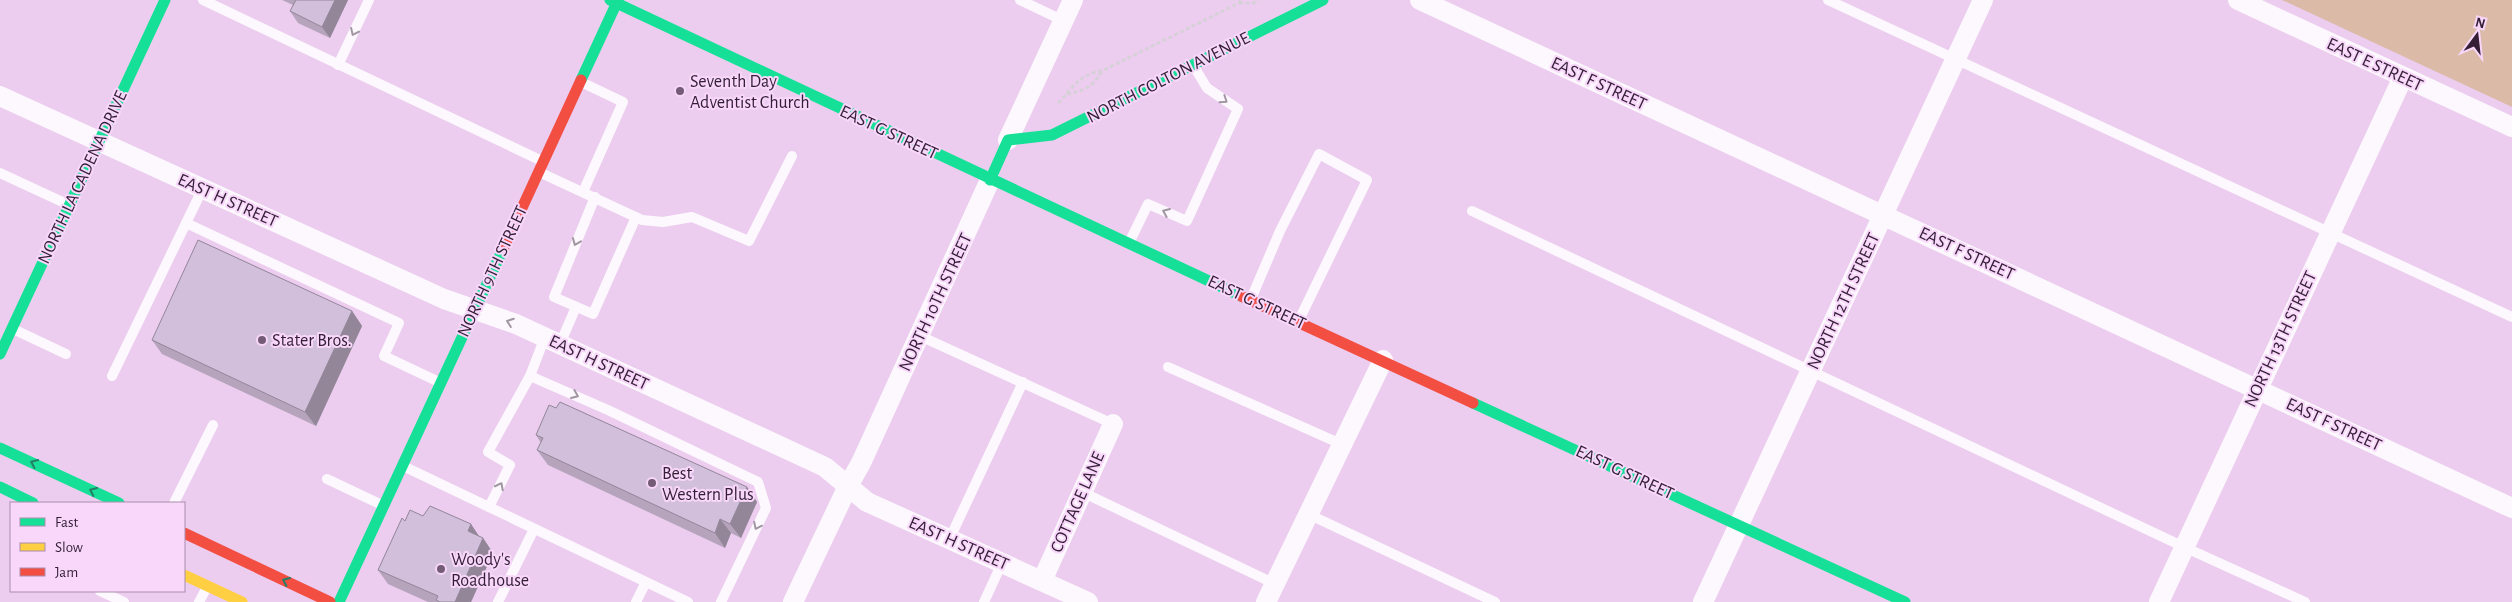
<svg xmlns="http://www.w3.org/2000/svg" width="2512" height="602" viewBox="0 0 2512 602" font-family="'Alegreya Sans',sans-serif">
<style>
.green{fill:#dbbba8}
.lines{fill:none;stroke-linecap:round;stroke-linejoin:round}
.path{stroke:#d8d0d9;stroke-width:3;stroke-dasharray:4 2.5;stroke-linecap:butt}
.lane{stroke:#fcf8fd;stroke-width:10}
.street{stroke:#fcf8fd;stroke-width:20}
.fast{stroke:#16e098;stroke-width:11}
.slow{stroke:#ffcf43;stroke-width:11}
.jam{stroke:#f24e42;stroke-width:11}
.wall{fill:#b5a4bc}
.shaded-wall{fill:#938699}
.building{fill:#d2bfdb;stroke:#938699}
.oneway{stroke:#a296a3}
.oneway2{stroke:#247f66}
.poi-dot{fill:#745b76;stroke:#f8d7fb;stroke-width:2}
.labels{text-anchor:middle;stroke-width:4;stroke-linejoin:round;paint-order:stroke}
.street-label{font-size:18px;fill:#331e35;stroke:#f8d7fb}
.poi-label{font-size:18px;fill:#331e35;stroke:#f8d7fb;text-anchor:start}
</style>
<rect width="100%" height="100%" fill="#eccdef"/>
<path class="green" d="M 2282,0 L 2512,0 L 2512,107 Z"/>
<g class="lines">
<g class="path">
<path d="M 1239,3 L 1254,3 L 1259,0"/>
<path d="M 1067,94 C 1084,91 1094,86 1102,71"/>
<path d="M 1058,103 C 1073,88 1079,74 1102,71 L 1239,3 L 1241,0"/>
</g>
<g class="lane">
<path d="M 203,0 L 542,161"/>
<path d="M 1020,0 L 1064,21"/>
<path d="M 1828,0 L 2512,317"/>
<path d="M 338,65 L 369,0"/>
<path d="M 581,82 L 623,102 L 583,192"/>
<path d="M 539,172 L 642,220 L 663,222 L 692,217 L 749,241 L 792,156"/>
<path d="M 0,173 L 69,205"/>
<path d="M 595,197 L 554,297 L 593,314 L 636,217"/>
<path d="M 1472,211 L 2184,547 L 2305,602"/>
<path d="M 186,223 L 399,323 L 384,356 L 439,382"/>
<path d="M 1129,243 L 1148,204 L 1187,221 L 1238,109 L 1207,88 L 1193,65"/>
<path d="M 1251,299 L 1280,231 L 1319,154 L 1367,180 L 1299,320"/>
<path d="M 13,329 L 66,354"/>
<path d="M 920,336 L 1113,424"/>
<path d="M 560,344 L 576,307"/>
<path d="M 1168,367 L 1341,444"/>
<path d="M 112,376 L 203,188"/>
<path d="M 530,376 L 608,410 L 758,482 L 766,508 L 721,602"/>
<path d="M 403,466 L 688,602"/>
<path d="M 327,479 L 382,505"/>
<path d="M 1082,492 L 1275,584"/>
<path d="M 174,503 L 213,425"/>
<path d="M 489,507 L 510,465 L 488,452 L 530,376 L 545,337"/>
<path d="M 1308,514 L 1495,602"/>
<path d="M 950,538 L 1023,382"/>
<path d="M 100,591 L 124,602"/>
<path d="M 199,602 L 207,587"/>
<path d="M 498,602 L 534,529"/>
<path d="M 636,602 L 646,582"/>
<path d="M 984,602 L 1002,563"/>
</g>
<g class="street">
<path d="M 1420,0 L 2512,508"/>
<path d="M 2238,0 L 2512,127"/>
<path d="M 0,96 L 444,299 L 516,324 L 825,467 L 867,502 L 1088,602"/>
<path d="M 1008,140 L 1073,0"/>
<path d="M 1042,581 L 1113,424"/>
<path d="M 793,602 L 848,486 L 861,463 L 990,180"/>
<path d="M 1266,602 L 1383,360"/>
<path d="M 1703,602 L 1983,0"/>
<path d="M 2159,602 L 2403,77"/>
</g>
<g class="fast">
<path d="M 610,0 L 1241,296"/>
<path d="M 581,80 L 618,0"/>
<path d="M 990,180 L 1008,140 L 1052,135 L 1323,0"/>
<path d="M 0,354 L 165,0"/>
<path d="M 1473,403 L 1905,602"/>
<path d="M 0,448 L 119,503"/>
<path d="M 0,487 L 33,503"/>
<path d="M 339,602 L 504,247"/>
</g>
<path class="slow" d="M 184,575 L 242,602"/>
<g class="jam">
<path d="M 504,247 L 581,80"/>
<path d="M 1241,296 L 1473,403"/>
<path d="M 184,533 L 330,602"/>
</g>
</g>
<g class="wall">
<path d="M 282,0 L 348,0 L 330,38 L 298,23 L 290,11 L 293,5 Z"/>
<path d="M 352,311 L 362,326 L 316,426 L 162,354 L 152,340 Z"/>
<path d="M 556,408 L 747,487 L 757,502 L 741,538 L 731,533 L 725,548 L 548,465 L 537,450 L 541,443 L 536,435 Z"/>
<path d="M 423,516 L 483,538 L 493,553 L 471,602 L 428,602 L 388,584 L 378,570 L 405,521 Z"/>
</g>
<g class="shaded-wall">
<path d="M 335,0 L 348,0 L 330,38 L 322,27 Z"/>
<path d="M 352,311 L 362,326 L 316,426 L 305,412 Z"/>
<path d="M 747,487 L 757,502 L 741,538 L 730,524 Z"/>
<path d="M 720,519 L 731,533 L 725,548 L 715,533 Z"/>
<path d="M 471,524 L 481,539 L 468,531 Z"/>
<path d="M 483,538 L 493,553 L 471,602 L 455,602 Z"/>
</g>
<g class="building">
<path d="M 296,0 L 335,0 L 322,27 L 290,11 Z"/>
<path d="M 198,240 L 352,311 L 305,412 L 152,340 Z"/>
<path d="M 560,402 L 747,487 L 730,524 L 720,519 L 715,533 L 537,450 L 543,438 L 536,435 L 549,405 L 556,408 Z"/>
<path d="M 430,506 L 471,524 L 468,531 L 483,538 L 455,602 L 440,602 L 436,600 L 438,596 L 378,570 L 402,518 L 405,521 L 410,510 L 423,516 Z"/>
</g>
<defs><path id="oneway-chevron" d="M-2-3.5L2.5 0L-2 3.5" fill="none" stroke-width="1.6" stroke-linecap="round" stroke-linejoin="round" transform="scale(1.25)"/></defs>
<g class="oneway">
<use href="#oneway-chevron" transform="translate(354 32) rotate(115)"/>
<use href="#oneway-chevron" transform="translate(1224 100) rotate(34)"/>
<use href="#oneway-chevron" transform="translate(1166 212) rotate(-157)"/>
<use href="#oneway-chevron" transform="translate(576 242) rotate(112)"/>
<use href="#oneway-chevron" transform="translate(510 322) rotate(-160)"/>
<use href="#oneway-chevron" transform="translate(575 395) rotate(23)"/>
<use href="#oneway-chevron" transform="translate(500 486) rotate(-63)"/>
<use href="#oneway-chevron" transform="translate(757 526) rotate(116)"/>
</g>
<g class="oneway2">
<use href="#oneway-chevron" transform="translate(34 463) rotate(-155)"/>
<use href="#oneway-chevron" transform="translate(93 491) rotate(-155)"/>
<use href="#oneway-chevron" transform="translate(286 581) rotate(-155)"/>
</g>
<g class="poi-dot">
<circle cx="680" cy="91" r="5"/>
<circle cx="262" cy="340" r="5"/>
<circle cx="652" cy="483" r="5"/>
<circle cx="441" cy="569" r="5"/>
</g>
<g class="labels">
<g class="street-label">
<text transform="translate(2375 64) rotate(25)" y="6">EAST E STREET</text>
<text transform="translate(1168 77) rotate(-27)" y="6">NORTH COLTON AVENUE</text>
<text transform="translate(1599 83) rotate(25)" y="6">EAST F STREET</text>
<text transform="translate(889 132) rotate(25)" y="6">EAST G STREET</text>
<text transform="translate(82 177) rotate(-65)" y="6">NORTH LA CADENA DRIVE</text>
<text transform="translate(228 200) rotate(24)" y="6">EAST H STREET</text>
<text transform="translate(1967 253) rotate(25)" y="6">EAST F STREET</text>
<text transform="translate(492 271) rotate(-65)" y="6">NORTH 9TH STREET</text>
<text transform="translate(1843 301) rotate(-65)" y="6">NORTH 12TH STREET</text>
<text transform="translate(935 302) rotate(-65)" y="6">NORTH 10TH STREET</text>
<text transform="translate(1257 302) rotate(25)" y="6">EAST G STREET</text>
<text transform="translate(2280 339) rotate(-65)" y="6">NORTH 13TH STREET</text>
<text transform="translate(599 362) rotate(25)" y="6">EAST H STREET</text>
<text transform="translate(2334 424) rotate(25)" y="6">EAST F STREET</text>
<text transform="translate(1625 472) rotate(25)" y="6">EAST G STREET</text>
<text transform="translate(1077 502) rotate(-66)" y="6">COTTAGE LANE</text>
<text transform="translate(959 543) rotate(24)" y="6">EAST H STREET</text>
</g>
<g class="poi-label">
<text x="690" y="87">Seventh Day<tspan x="690" dy="21">Adventist Church</tspan></text>
<text x="272" y="346">Stater Bros.</text>
<text x="662" y="479">Best<tspan x="662" dy="21">Western Plus</tspan></text>
<text x="451" y="565">Woody's<tspan x="451" dy="21">Roadhouse</tspan></text>
</g>
</g>
<rect x="10" y="502" width="175" height="90" fill="#f8d7fb" stroke="#a98dac"/>
<rect x="20" y="518" width="25" height="8" fill="#16e098" stroke="#a98dac"/>
<text x="55" y="527" font-size="15" fill="#331e35">Fast</text>
<rect x="20" y="543" width="25" height="8" fill="#ffcf43" stroke="#a98dac"/>
<text x="55" y="552" font-size="15" fill="#331e35">Slow</text>
<rect x="20" y="568" width="25" height="8" fill="#f24e42" stroke="#a98dac"/>
<text x="55" y="577" font-size="15" fill="#331e35">Jam</text>
<g transform="translate(2477 35) rotate(15)" stroke="#f8d7fb" stroke-width="4" paint-order="stroke">
<path d="M0-4L9 19L0 12L-9 19Z" fill="#331e35"/>
<text y="-8" font-size="14" font-weight="bold" text-anchor="middle" fill="#331e35">N</text>
</g>
</svg>
